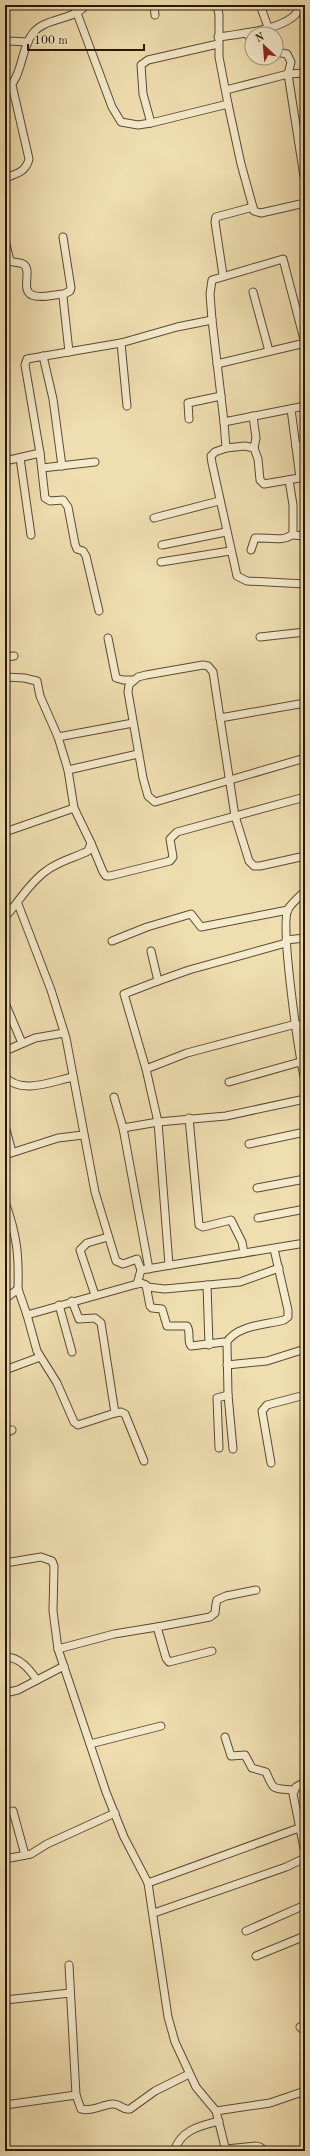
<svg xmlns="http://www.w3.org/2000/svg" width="310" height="2156" viewBox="0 0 310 2156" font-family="'Old Standard TT',serif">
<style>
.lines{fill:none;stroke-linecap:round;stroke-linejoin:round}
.minor-casing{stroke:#5a4a30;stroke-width:9}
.minor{stroke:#f5eacc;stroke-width:7}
</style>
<rect width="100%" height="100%" fill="#efdeb0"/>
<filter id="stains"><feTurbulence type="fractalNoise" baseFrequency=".005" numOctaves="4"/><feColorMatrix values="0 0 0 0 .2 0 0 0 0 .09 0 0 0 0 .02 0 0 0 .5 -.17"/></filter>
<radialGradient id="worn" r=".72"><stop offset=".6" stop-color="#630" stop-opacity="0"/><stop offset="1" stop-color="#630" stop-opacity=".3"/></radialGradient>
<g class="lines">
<defs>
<g id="minor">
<path d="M 74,5 L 112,107 L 121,122 L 138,125 L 151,123 L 228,104 L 241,164 L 254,211 L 261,213 L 305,203"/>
<path d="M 154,5 L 155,15"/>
<path d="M 217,5 L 219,15 L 219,57 L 228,104"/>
<path d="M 260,5 L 268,27"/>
<path d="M 246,33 L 252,40"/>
<path d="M 218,37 C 240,34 281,30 296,14 L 299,5"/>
<path d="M 5,39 L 9,41 L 28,42"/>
<path d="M 276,52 L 287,54 L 291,62 L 288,74 L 305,183"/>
<path d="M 5,90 C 23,79 20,49 33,33 C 46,17 73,21 86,5"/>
<path d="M 226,90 L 288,74 L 305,73"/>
<path d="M 151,123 L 143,94 L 141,65 L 148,60 L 218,44"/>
<path d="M 5,178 C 16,174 26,172 29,159 L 12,85"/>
<path d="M 63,237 L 71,288 L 70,291 L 64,294 L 63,297 L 69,352"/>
<path d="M 5,240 L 10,261 C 14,263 19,262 23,264 C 33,269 20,290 32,295 C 40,299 55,294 64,294"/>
<path d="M 223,275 L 215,222 L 216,217 L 253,207"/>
<path d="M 253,292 L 269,351"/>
<path d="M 212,320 L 210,294 L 212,280 L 283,259 L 305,343"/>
<path d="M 121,343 L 127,406"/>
<path d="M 43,356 L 53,399 L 62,466"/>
<path d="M 217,364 L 305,343"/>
<path d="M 291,409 L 300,478"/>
<path d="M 253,416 L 256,438 L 254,448"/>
<path d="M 189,419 L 188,403 L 221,396"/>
<path d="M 224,422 L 226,448 L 215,452 L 211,456 L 212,463 L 237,576 L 247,581 L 305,584"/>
<path d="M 296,446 L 305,445"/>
<path d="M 226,448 L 245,446 L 254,448 L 258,459 L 260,480 L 264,484 L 305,477"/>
<path d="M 40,453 L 45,498 L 50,501 L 63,500 L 68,507 L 75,544 L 77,549 L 83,551 L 86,556 L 99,611"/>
<path d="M 20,458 L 31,535"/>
<path d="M 5,461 L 40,453 L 25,365 L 27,359 L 121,343 L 177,327 L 212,320 L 224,422 L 305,406"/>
<path d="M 42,468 L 95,462"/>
<path d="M 154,518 L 219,501"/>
<path d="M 292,535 L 305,536"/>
<path d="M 162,545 L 226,532"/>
<path d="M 251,550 L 255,538 C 266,537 286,543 293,533 L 293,505 L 289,480"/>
<path d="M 5,555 L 5,567"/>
<path d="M 161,562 L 230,551"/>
<path d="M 260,637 L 305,632"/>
<path d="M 108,638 L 116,678 L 123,680 L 134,680"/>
<path d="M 5,657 L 14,656"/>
<path d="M 5,677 L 24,678 L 37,681 L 40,696 L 58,737"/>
<path d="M 305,703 L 220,718 L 213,672 L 208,666 L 203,665 L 146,675 L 138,677 L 129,685 L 128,692 L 143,778 L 148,796 L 155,802 L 305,758"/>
<path d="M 220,718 L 235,816 L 249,861 L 254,866 L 260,866 L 305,856"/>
<path d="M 68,770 L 138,754"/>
<path d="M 5,832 L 74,808"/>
<path d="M 91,843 L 103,872 L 106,876 L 110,876 L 170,861 L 173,857 L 170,839 L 177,832 L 305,797"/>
<path d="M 305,891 C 300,896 292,903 288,909 C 280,926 299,1057 305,1080"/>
<path d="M 18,904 L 51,990 L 66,1038 L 95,1192 L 116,1261 L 123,1264 L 137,1259 L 141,1270"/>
<path d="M 5,917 C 19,902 29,883 46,871 C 59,861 74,858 88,851 L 91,843 L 74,808 L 68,770 L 58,737 L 133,723"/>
<path d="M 286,940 L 305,938"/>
<path d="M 112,941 L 147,927 L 191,914 L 201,927 L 288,910"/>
<path d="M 151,951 L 158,981 L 124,994 L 146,1069 L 187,1053 L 296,1024 L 305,1027"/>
<path d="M 158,981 L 189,970 L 286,943"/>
<path d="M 5,1003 L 22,1043"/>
<path d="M 5,1051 L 35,1038 L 64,1033"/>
<path d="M 146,1069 L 158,1122 L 169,1265"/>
<path d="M 5,1077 C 22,1095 53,1081 73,1077"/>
<path d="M 229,1082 L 300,1062"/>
<path d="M 114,1097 L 123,1128 L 158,1122 L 226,1116 L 305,1099"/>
<path d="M 189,1118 L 199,1225 L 203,1227 L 231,1220 L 242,1242 L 244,1253"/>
<path d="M 5,1126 L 12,1152"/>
<path d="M 123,1128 L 149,1269"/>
<path d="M 249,1144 L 305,1132"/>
<path d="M 5,1155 L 58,1138 L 83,1135"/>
<path d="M 257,1188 L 305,1179"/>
<path d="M 5,1202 C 17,1235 19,1255 18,1289"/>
<path d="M 258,1218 L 305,1209"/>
<path d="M 137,1284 L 141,1283 L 146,1285 L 150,1306 L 152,1308 L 162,1309 L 167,1326 L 187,1326 C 191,1332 187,1341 191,1346 L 224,1342 L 227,1344 L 228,1395 L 233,1449"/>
<path d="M 207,1285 L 209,1345"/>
<path d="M 147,1287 L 165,1289 L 240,1282 L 279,1268"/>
<path d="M 95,1295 L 80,1250 L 87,1243 L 108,1237"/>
<path d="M 5,1299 L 18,1289 L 27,1315 L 137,1284 L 141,1270 L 305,1243"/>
<path d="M 72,1301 L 79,1319 L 95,1318 L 101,1323 L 115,1413"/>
<path d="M 59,1305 L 72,1352"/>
<path d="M 27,1315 L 37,1351 L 57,1383 L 74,1422 L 78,1425 L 115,1413 L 121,1412 L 125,1414 L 144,1461"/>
<path d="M 226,1343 C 237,1325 265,1325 284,1320 L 288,1317 L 288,1310 L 274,1249"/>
<path d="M 227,1365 L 267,1361 L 305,1349"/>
<path d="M 5,1370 L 40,1357"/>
<path d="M 5,1433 L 12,1430"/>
<path d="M 219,1448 L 217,1398 L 228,1395"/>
<path d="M 271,1463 L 262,1411 L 267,1405 L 305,1395"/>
<path d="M 5,1563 L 41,1557 L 52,1561 L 54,1566 L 53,1611 L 58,1649 L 106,1792 L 124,1837 L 148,1883 L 168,2017 L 175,2042 L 196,2087 L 216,2111 L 226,2151"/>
<path d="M 58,1649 L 114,1634 L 157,1627"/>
<path d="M 212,1651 L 169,1662 L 166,1658 L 157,1627 L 210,1617 L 215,1613 L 216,1604 L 217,1600 L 226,1596 L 256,1590"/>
<path d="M 5,1657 C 20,1657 29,1669 37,1680"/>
<path d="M 5,1693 L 18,1690 L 64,1666"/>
<path d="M 225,1737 L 231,1756 L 245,1755 L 252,1768 L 266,1772 C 274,1791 272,1788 293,1790"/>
<path d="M 90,1744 L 161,1726"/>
<path d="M 305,1782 L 296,1787 L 293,1794 L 305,1853"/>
<path d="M 13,1811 L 25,1855"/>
<path d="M 5,1859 L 31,1854 L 47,1844 L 115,1813"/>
<path d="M 148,1883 L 299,1828"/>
<path d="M 154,1913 L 286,1867 L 305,1858"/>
<path d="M 246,1931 L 305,1905"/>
<path d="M 256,1956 L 305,1936"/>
<path d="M 69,1965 L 76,2095 L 81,2109 C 91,2112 102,2105 112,2104 C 120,2103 123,2111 130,2109 L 155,2091 L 189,2074"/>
<path d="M 5,2000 L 70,1993"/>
<path d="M 300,2027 L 305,2032"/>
<path d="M 5,2105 L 76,2095"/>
<path d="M 216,2111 L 270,2103 L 305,2091"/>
<path d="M 226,2149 L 256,2146 L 260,2147 L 265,2151"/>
<path d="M 174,2151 C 181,2130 199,2126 219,2121"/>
</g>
</defs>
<use href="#minor" class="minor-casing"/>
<use href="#minor" class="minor"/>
</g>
<rect width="310" height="2156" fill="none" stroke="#efdeb0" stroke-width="20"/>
<rect x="6" y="6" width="298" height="2144" fill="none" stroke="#281806" stroke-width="2"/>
<rect x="10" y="10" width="290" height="2136" fill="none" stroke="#281806"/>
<g transform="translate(264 46) rotate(334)"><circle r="19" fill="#f5eacc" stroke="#a3967d"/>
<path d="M0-3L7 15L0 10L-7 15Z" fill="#8f2418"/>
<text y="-6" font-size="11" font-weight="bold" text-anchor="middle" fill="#281806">N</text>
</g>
<path d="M28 44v6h116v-6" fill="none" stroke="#281806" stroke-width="2"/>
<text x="34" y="44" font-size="12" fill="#281806" stroke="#f5eacc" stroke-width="3" paint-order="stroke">100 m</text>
<rect width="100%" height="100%" filter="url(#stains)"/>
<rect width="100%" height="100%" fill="url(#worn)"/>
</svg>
